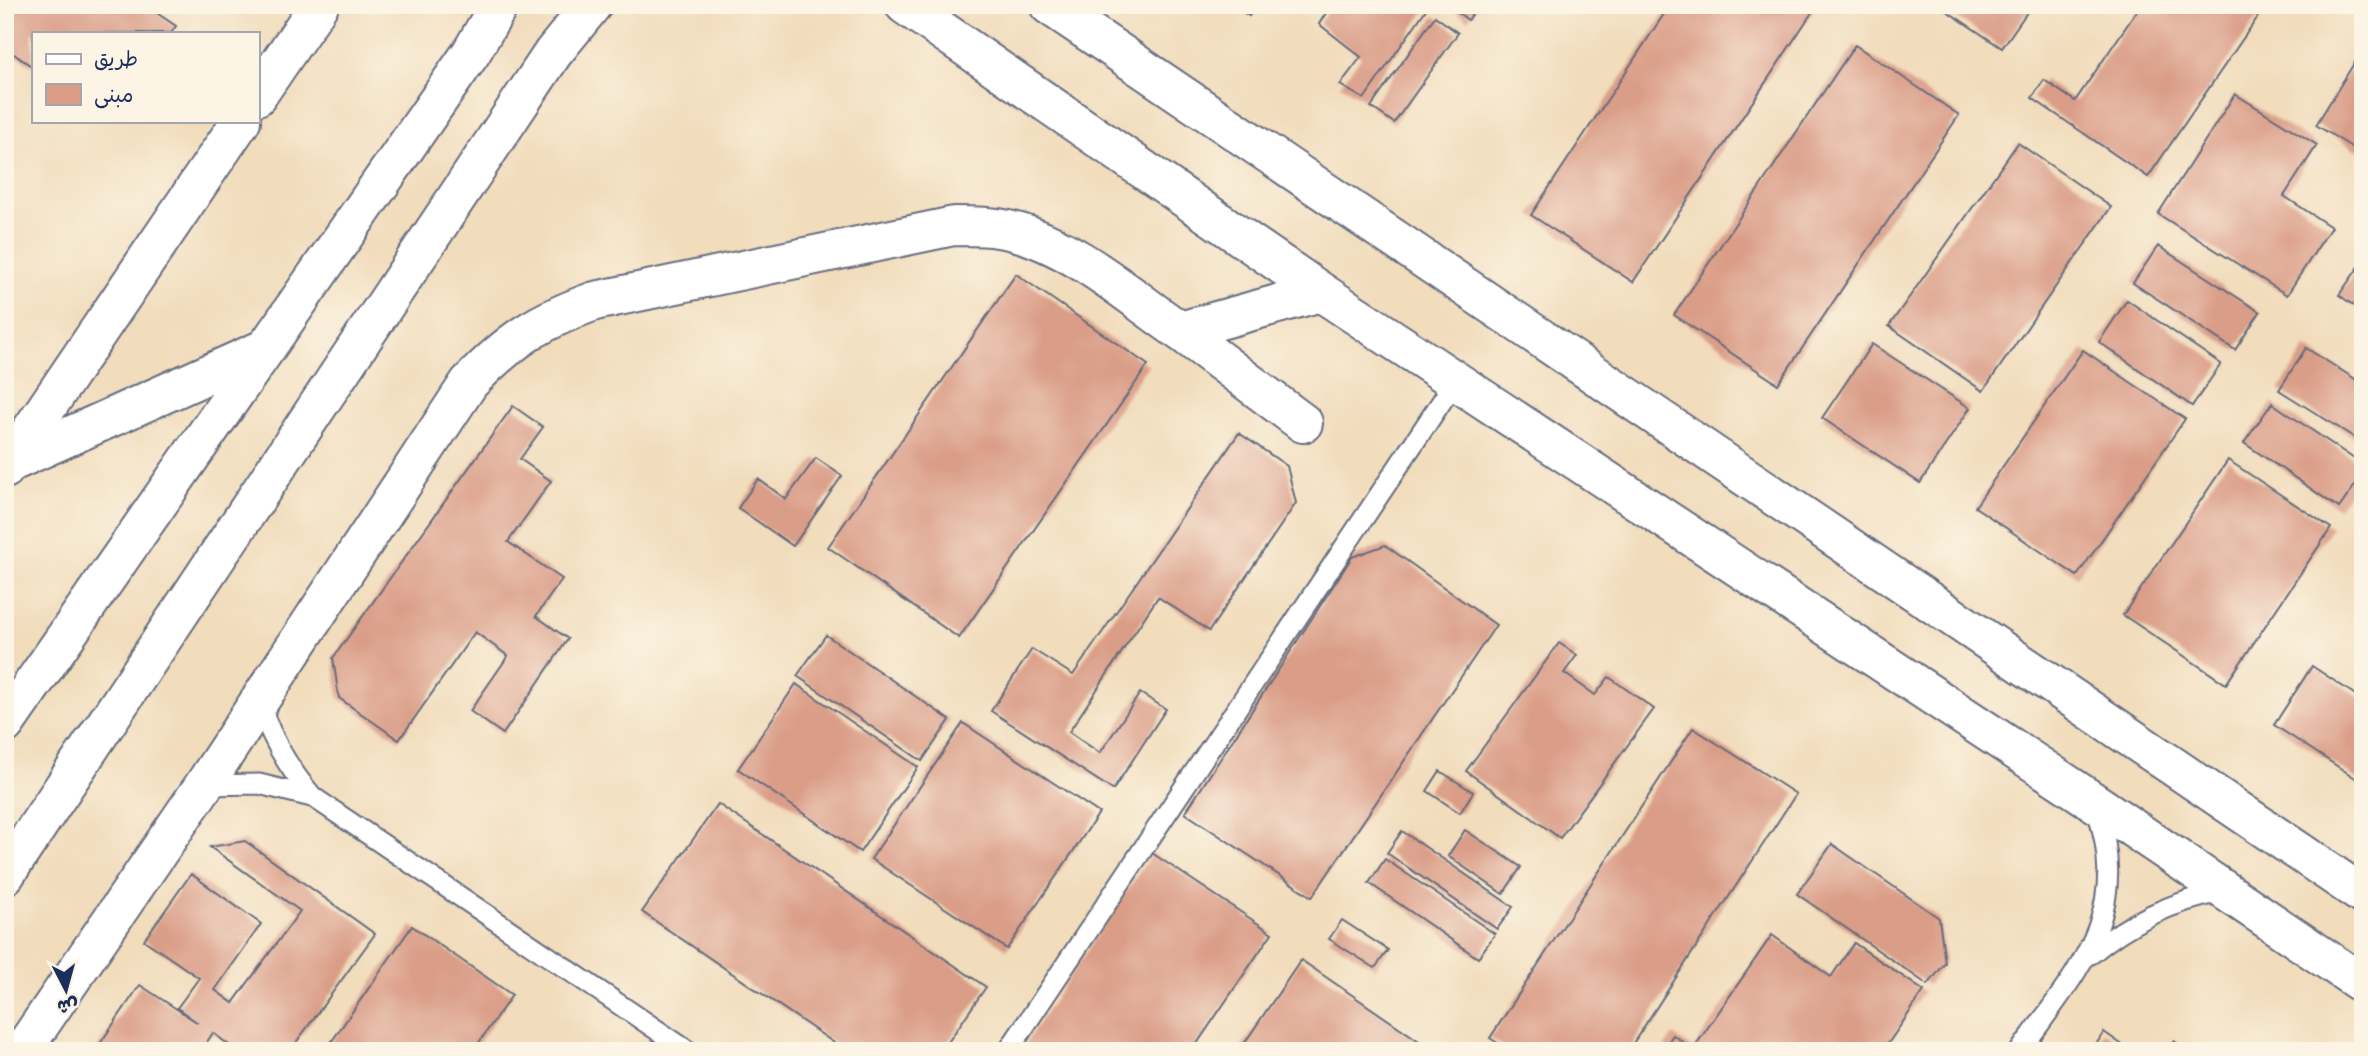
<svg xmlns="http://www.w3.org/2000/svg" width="2368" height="1056" viewBox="0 0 2368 1056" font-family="Sriracha,'Playpen Sans Arabic',sans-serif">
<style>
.building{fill:#da9d87}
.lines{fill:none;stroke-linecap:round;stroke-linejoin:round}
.lane-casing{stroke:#666c7f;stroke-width:23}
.street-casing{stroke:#666c7f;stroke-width:42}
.secondary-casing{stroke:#666c7f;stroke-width:42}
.lane{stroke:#fff;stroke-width:19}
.street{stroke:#fff;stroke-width:38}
.secondary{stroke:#fff;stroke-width:38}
</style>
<rect width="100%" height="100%" fill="#fcf5e5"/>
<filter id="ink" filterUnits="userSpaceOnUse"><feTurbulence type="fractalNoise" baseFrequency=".0143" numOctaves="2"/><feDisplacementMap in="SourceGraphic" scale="14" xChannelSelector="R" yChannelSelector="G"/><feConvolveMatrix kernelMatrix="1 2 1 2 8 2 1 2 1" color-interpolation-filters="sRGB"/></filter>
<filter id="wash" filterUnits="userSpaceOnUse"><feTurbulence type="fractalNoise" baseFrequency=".00686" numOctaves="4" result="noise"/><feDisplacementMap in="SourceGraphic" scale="28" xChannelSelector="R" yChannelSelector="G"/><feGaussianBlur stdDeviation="1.57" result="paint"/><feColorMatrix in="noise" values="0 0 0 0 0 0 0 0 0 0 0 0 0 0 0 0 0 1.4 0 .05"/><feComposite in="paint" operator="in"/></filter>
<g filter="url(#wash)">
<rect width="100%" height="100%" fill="#f1dcbb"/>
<g id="blocks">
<g class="building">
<path d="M 5,5 L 145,5 L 176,26 L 171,33 L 33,33 L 33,67 L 5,48 Z"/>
<path d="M 1233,5 L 1257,5 L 1249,16 Z"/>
<path d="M 1331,5 L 1429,5 L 1364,99 L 1340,85 L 1361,57 L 1319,24 Z"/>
<path d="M 1447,5 L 1479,5 L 1468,20 Z"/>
<path d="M 1670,5 L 1817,5 L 1633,282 L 1531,215 Z"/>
<path d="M 1938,5 L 2032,5 L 2002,48 Z"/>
<path d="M 2141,5 L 2266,5 L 2148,177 L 2032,98 L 2044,80 L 2075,101 Z"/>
<path d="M 1435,16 L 1458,33 L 1394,123 L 1371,107 Z"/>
<path d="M 1855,45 L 1959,115 L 1778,384 L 1674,315 Z"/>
<path d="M 2361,52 L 2363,54 L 2363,143 L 2358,151 L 2316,125 Z"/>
<path d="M 2235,94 L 2317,145 L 2284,196 L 2331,227 L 2287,295 L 2158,214 Z"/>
<path d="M 2018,143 L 2111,207 L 1983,391 L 1889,326 Z"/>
<path d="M 2158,246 L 2260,312 L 2235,350 L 2133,283 Z"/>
<path d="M 2363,261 L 2363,312 L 2339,295 Z"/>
<path d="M 1016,274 L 1148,365 L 959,638 L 828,547 Z"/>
<path d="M 2127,300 L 2221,364 L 2192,406 L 2099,342 Z"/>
<path d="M 1872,344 L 1970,408 L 1920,483 L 1822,418 Z"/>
<path d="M 2306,348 L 2363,384 L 2363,443 L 2279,390 Z"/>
<path d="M 2083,350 L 2185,419 L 2077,576 L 1975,507 Z"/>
<path d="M 2272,403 L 2363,465 L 2363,474 L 2339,508 L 2244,443 Z"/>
<path d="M 513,406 L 543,427 L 520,459 L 551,481 L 508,542 L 562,579 L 536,616 L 568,639 L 503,734 L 470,711 L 508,656 L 475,632 L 399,740 L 339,698 L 333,658 Z"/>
<path d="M 1239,433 L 1287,466 L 1296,503 L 1209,631 L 1158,597 L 1069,732 L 1100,753 L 1140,693 L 1166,709 L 1113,790 L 991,711 L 1032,649 L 1073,675 Z"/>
<path d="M 816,458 L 842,476 L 793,546 L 738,508 L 758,479 L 786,499 Z"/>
<path d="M 2228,460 L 2331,528 L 2226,684 L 2123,615 Z"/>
<path d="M 1385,545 L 1496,625 L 1312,897 L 1185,813 L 1352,557 Z"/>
<path d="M 826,635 L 950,720 L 922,761 L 797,676 Z"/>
<path d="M 1559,643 L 1577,655 L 1564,673 L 1595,695 L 1609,677 L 1654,709 L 1560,838 L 1466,771 Z"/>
<path d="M 2312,666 L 2363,700 L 2363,783 L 2274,725 Z"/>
<path d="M 796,684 L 918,767 L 860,852 L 738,769 Z"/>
<path d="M 963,723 L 1099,813 L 1007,949 L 871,859 Z"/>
<path d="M 1693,728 L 1796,794 L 1628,1051 L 1510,1051 L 1490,1038 Z"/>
<path d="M 1440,771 L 1473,792 L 1460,813 L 1427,791 Z"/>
<path d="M 718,804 L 986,987 L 942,1051 L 846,1051 L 642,912 Z"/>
<path d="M 1465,830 L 1521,867 L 1503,894 L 1448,856 Z"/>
<path d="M 1402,831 L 1513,907 L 1497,929 L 1387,853 Z"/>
<path d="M 245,841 L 375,934 L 290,1051 L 237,1051 L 213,1033 L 202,1049 L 205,1051 L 95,1051 L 140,985 L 198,1023 L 177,1008 L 199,978 L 144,940 L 191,874 L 261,924 L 215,990 L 233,1003 L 300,911 L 210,847 Z"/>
<path d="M 1832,844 L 1939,918 L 1945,963 L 1928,985 L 1797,894 Z"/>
<path d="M 1152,853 L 1272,933 L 1192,1051 L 1020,1051 Z"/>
<path d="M 1385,859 L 1495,934 L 1478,958 L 1369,883 Z"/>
<path d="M 1342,920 L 1388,950 L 1375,968 L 1329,939 Z"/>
<path d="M 412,926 L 512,995 L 473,1051 L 325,1051 Z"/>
<path d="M 1772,935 L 1831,977 L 1854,943 L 1924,991 L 1883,1051 L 1662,1051 L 1673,1035 L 1693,1049 Z"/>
<path d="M 1301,960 L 1422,1043 L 1417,1051 L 1239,1051 Z"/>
<path d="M 2104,1032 L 2131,1051 L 2092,1051 Z"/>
<path d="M 2174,1041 L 2188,1051 L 2168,1051 Z"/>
</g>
</g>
</g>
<g filter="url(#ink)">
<use href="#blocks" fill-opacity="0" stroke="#666c7f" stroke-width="2"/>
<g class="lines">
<defs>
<g id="lane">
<path d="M 259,700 C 270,738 288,768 313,797 L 688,1051"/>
<path d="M 204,785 L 259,784 L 312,797"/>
<path d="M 2091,954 C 2130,921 2173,901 2223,892"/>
<path d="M 1008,1051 L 1456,380"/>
<path d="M 2020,1051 C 2079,968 2132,915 2096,807"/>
</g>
<g id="street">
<path d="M 257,96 L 319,5"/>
<path d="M 1180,331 L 1303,423"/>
<path d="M 5,469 L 241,121"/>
<path d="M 22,1051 L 204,785 L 469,383 C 510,340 539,321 595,301 L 954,226 C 974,226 994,226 1013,231 C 1074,246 1129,296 1180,331 L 1321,292"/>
</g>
<g id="secondary">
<path d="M 905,5 L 1321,292 L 2094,802 L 2363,984"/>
<path d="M 1049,5 L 2363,895"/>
<path d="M 5,465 L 264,349"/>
<path d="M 5,724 L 471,53 L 499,5"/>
<path d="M 5,875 L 553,53 L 592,5"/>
</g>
</defs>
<use href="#lane" class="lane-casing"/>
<use href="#street" class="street-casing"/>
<use href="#secondary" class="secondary-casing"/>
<use href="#lane" class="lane"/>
<use href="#street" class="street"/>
<use href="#secondary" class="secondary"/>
</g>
</g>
<rect width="2368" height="1056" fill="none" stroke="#fcf5e5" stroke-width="28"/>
<rect x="32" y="32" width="228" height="91" fill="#fcf5e5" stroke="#a2a6af" stroke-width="2"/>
<rect x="46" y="54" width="35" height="10" fill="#ffffff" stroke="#a2a6af" stroke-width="2"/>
<text x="94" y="66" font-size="21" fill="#1b2f5e">طريق</text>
<rect x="46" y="84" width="35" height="21" fill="#da9d87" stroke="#a2a6af" stroke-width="2"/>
<text x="94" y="102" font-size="21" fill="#1b2f5e">مبنى</text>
<g transform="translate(66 990) rotate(174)" stroke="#fcf5e5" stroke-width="5" paint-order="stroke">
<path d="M0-5L12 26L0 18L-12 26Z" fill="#1b2f5e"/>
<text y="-10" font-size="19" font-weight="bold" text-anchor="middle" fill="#1b2f5e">ش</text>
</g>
</svg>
